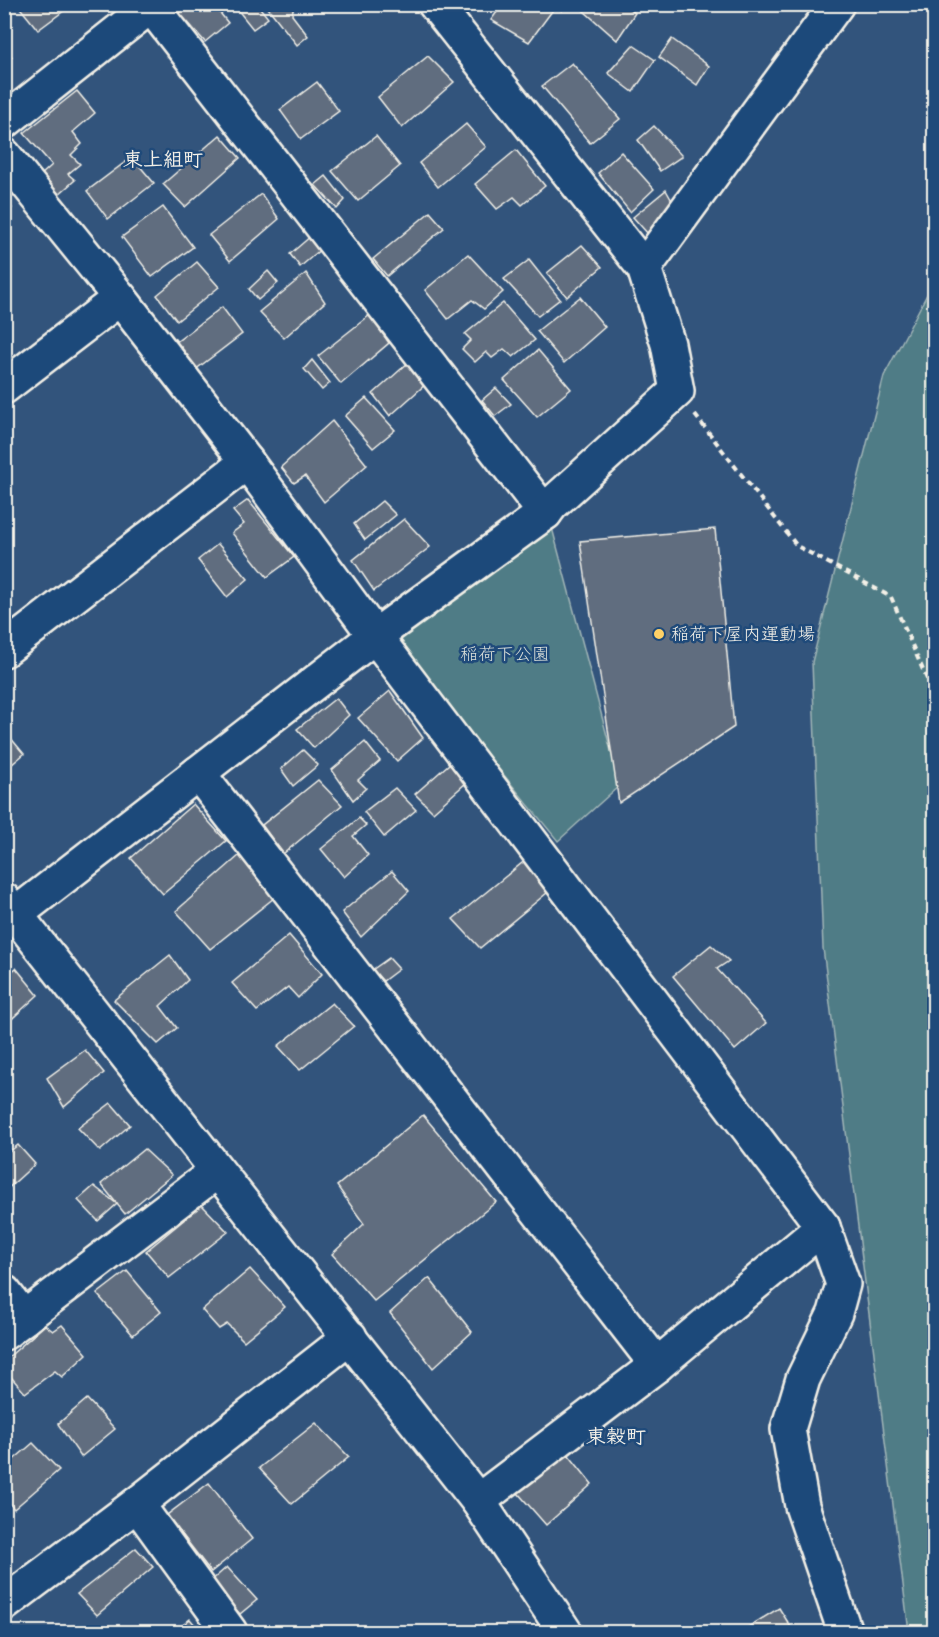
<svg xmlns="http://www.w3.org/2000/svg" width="939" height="1637" viewBox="0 0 939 1637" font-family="Itim,'Klee One',sans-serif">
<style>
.green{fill:#4f7c86;stroke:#a2b6b7;stroke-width:1.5}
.building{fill:#606d7f;stroke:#f4f1e8;stroke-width:1.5}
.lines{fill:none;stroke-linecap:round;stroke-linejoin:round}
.minor-casing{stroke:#f4f1e8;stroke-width:38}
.path{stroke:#f4f1e8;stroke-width:4;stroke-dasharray:6 4.5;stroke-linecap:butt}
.minor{stroke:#1f4a7a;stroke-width:33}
.poi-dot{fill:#ffd166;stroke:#1f4a7a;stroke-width:2}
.labels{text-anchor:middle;stroke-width:5;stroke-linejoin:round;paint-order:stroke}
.poi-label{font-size:18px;fill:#f4f1e8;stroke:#1f4a7a;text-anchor:start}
.park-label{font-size:18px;fill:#dbdfd9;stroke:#1f4a7a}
.neighbourhood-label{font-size:20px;font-weight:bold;fill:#f4f1e8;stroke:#1f4a7a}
</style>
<rect width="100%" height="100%" fill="#32547c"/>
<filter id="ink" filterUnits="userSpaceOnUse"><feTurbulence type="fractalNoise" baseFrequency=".0167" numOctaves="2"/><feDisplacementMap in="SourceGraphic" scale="12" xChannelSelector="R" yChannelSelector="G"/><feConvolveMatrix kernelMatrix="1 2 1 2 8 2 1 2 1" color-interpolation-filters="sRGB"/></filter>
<g filter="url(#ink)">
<g class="green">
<path d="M 934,281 L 934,1632 L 909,1632 L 823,948 L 812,662 L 884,376 Z"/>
<path d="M 551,524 L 620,785 L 558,841 L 393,640 Z"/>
</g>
<g class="building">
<path d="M 17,4 L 73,4 L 38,30 Z"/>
<path d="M 188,4 L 213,4 L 228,23 L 205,42 L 179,12 Z"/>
<path d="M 233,4 L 257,4 L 268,18 L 253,29 Z"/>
<path d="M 265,4 L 294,4 L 292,15 L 308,36 L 297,45 Z"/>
<path d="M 503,4 L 566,4 L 562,11 L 555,7 L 529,42 L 491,20 Z"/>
<path d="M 576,4 L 622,4 L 635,13 L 617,40 Z"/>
<path d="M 672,39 L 709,66 L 697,85 L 659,57 Z"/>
<path d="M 633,45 L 655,60 L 633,92 L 608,73 Z"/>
<path d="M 4,47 L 12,57 L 4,64 Z"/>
<path d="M 428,56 L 454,82 L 402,128 L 378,97 Z"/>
<path d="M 572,63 L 620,119 L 590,143 L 542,86 Z"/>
<path d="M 317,82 L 339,111 L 301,139 L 280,110 Z"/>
<path d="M 77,91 L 95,113 L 73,132 L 82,144 L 71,155 L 80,164 L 68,174 L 75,180 L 58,195 L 41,175 L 52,165 L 24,133 Z"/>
<path d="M 466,124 L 486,147 L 438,187 L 419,163 Z"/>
<path d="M 654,126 L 682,156 L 660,171 L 638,140 Z"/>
<path d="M 220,135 L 240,158 L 185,207 L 163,184 Z"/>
<path d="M 376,136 L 400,166 L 358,201 L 332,171 Z"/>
<path d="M 516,150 L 545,186 L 522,205 L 514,197 L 497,209 L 475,184 Z"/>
<path d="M 621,152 L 654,189 L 630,212 L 598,173 Z"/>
<path d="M 132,157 L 154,183 L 108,219 L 87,191 Z"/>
<path d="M 326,176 L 345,200 L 337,209 L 315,185 Z"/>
<path d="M 666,190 L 676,208 L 648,234 L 633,217 Z"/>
<path d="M 261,194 L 279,219 L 230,261 L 209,235 Z"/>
<path d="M 4,198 L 12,208 L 4,214 Z"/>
<path d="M 163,207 L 193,247 L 152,277 L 122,237 Z"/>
<path d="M 430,212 L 444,228 L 387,276 L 373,259 Z"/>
<path d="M 311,236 L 321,249 L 300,267 L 290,254 Z"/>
<path d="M 582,245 L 602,267 L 567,297 L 547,273 Z"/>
<path d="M 468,254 L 503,292 L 484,309 L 472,300 L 448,319 L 425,290 Z"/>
<path d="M 529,260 L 560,299 L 538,316 L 504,279 Z"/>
<path d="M 197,262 L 219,287 L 177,321 L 157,295 Z"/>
<path d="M 268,271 L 278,283 L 258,300 L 249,289 Z"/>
<path d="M 306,273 L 325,302 L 284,338 L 259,312 Z"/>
<path d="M 580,297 L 605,327 L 564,363 L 537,331 Z"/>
<path d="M 503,303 L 535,340 L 513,357 L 504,349 L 492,358 L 486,352 L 475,362 L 462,349 L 471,340 L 465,334 Z"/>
<path d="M 222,307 L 242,334 L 195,370 L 175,343 Z"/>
<path d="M 370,315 L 389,343 L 341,384 L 318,356 Z"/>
<path d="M 538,350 L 571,389 L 537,417 L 504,380 Z"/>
<path d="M 312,360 L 330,383 L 322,390 L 304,369 Z"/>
<path d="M 409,362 L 428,382 L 390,416 L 373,394 Z"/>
<path d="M 496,388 L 511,404 L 495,416 L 482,400 Z"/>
<path d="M 366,398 L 395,430 L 373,448 L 345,416 Z"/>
<path d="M 332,421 L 367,465 L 324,502 L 305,476 L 294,483 L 281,467 Z"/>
<path d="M 248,500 L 294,557 L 267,577 L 232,533 L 244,524 L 233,511 Z"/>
<path d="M 382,501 L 396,515 L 365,540 L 354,524 Z"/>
<path d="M 404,519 L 430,547 L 374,591 L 353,560 Z"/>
<path d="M 715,529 L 734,727 L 619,803 L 580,541 Z"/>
<path d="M 218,544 L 248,579 L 227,597 L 198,560 Z"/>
<path d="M 390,691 L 423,738 L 397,761 L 358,718 Z"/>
<path d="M 336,698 L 349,715 L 314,748 L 297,729 Z"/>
<path d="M 4,730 L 24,754 L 4,771 Z"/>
<path d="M 365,742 L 380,761 L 358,780 L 366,788 L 353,800 L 332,770 Z"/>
<path d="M 303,750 L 318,765 L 293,786 L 281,769 Z"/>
<path d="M 449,764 L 466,783 L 433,812 L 415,794 Z"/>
<path d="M 318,780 L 342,805 L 283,854 L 262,825 Z"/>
<path d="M 395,788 L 416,810 L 384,837 L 364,812 Z"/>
<path d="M 193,804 L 226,841 L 163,894 L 131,858 Z"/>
<path d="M 359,818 L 366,825 L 353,836 L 368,855 L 344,877 L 321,849 Z"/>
<path d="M 240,855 L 274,898 L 210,949 L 176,911 Z"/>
<path d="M 527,859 L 553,888 L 480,948 L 453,919 Z"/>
<path d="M 392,871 L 409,891 L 361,937 L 342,912 Z"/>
<path d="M 289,935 L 322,974 L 298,998 L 288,987 L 257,1011 L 232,983 Z"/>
<path d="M 711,945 L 729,961 L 717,969 L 766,1023 L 735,1050 L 673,976 Z"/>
<path d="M 170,955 L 188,980 L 160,1006 L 177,1028 L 158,1044 L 114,1000 Z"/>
<path d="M 389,958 L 399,969 L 383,981 L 372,970 Z"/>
<path d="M 16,968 L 38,995 L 4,1026 L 4,978 Z"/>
<path d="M 332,1003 L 354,1026 L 300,1070 L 278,1046 Z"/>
<path d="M 85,1050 L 104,1073 L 64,1107 L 47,1078 Z"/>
<path d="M 111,1103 L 130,1125 L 100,1151 L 78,1128 Z"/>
<path d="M 423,1115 L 496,1202 L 374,1301 L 332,1254 L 364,1224 L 337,1186 Z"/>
<path d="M 18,1145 L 35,1164 L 4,1192 L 4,1156 Z"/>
<path d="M 144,1149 L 172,1175 L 125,1214 L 101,1184 Z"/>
<path d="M 94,1186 L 117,1204 L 98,1221 L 78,1200 Z"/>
<path d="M 202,1205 L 228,1232 L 169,1278 L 146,1251 Z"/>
<path d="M 250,1269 L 285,1307 L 244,1341 L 227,1324 L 219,1329 L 202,1310 Z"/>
<path d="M 127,1271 L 161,1312 L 133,1335 L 97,1294 Z"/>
<path d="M 429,1278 L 472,1332 L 433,1368 L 390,1313 Z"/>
<path d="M 45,1325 L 53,1331 L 62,1325 L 87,1354 L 62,1377 L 55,1371 L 25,1393 L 4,1369 L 4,1361 Z"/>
<path d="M 87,1399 L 115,1429 L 81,1457 L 58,1424 Z"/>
<path d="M 316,1423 L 349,1457 L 292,1504 L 259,1468 Z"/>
<path d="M 33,1443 L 59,1470 L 14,1509 L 4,1497 L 4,1468 Z"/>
<path d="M 568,1454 L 592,1484 L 546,1525 L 518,1493 Z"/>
<path d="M 209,1483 L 252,1539 L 211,1572 L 167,1515 Z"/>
<path d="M 136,1548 L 153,1567 L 97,1615 L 77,1594 Z"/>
<path d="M 227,1567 L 257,1600 L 240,1614 L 210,1582 Z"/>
<path d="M 779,1608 L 794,1632 L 740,1632 Z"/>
<path d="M 190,1619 L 201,1632 L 174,1632 Z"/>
</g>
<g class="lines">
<defs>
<g id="minor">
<path d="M 151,6 L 545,513"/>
<path d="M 4,122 L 153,4"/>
<path d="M 4,155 L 120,298 L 247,462 L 375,636 L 823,1227 L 843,1284 L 835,1313 L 803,1379 L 788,1429 L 802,1506 L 845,1632"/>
<path d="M 644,268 L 837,4"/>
<path d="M 4,387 L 120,298"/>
<path d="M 4,650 L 247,462"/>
<path d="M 198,773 L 657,1365"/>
<path d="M 4,900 L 478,1501 L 565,1632"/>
<path d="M 16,914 L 375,636 L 545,513 L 551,505 L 677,391 L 668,344 L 644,268 L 435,4"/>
<path d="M 4,1292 L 24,1318"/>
<path d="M 4,1333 L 217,1171"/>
<path d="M 478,1501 L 657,1365 L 823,1227"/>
<path d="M 137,1504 L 230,1632"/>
<path d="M 4,1604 L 137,1504 L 350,1337"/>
</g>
</defs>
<use href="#minor" class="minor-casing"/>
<path class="path" d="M 695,415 L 797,546 L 891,597 L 934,695"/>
<use href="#minor" class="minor"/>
</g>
</g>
<circle class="poi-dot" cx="659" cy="634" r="6"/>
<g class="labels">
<g class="poi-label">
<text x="671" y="640">稲荷下屋内運動場</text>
</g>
<g class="park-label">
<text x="505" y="660">稲荷下公園</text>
</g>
<g class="neighbourhood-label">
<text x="163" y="166">東上組町</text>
<text x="616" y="1443">東穀町</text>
</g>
</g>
<rect width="939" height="1637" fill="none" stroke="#1f4a7a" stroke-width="24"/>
<rect x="12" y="12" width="915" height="1613" fill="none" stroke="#f4f1e8" stroke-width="2" filter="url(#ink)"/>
</svg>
